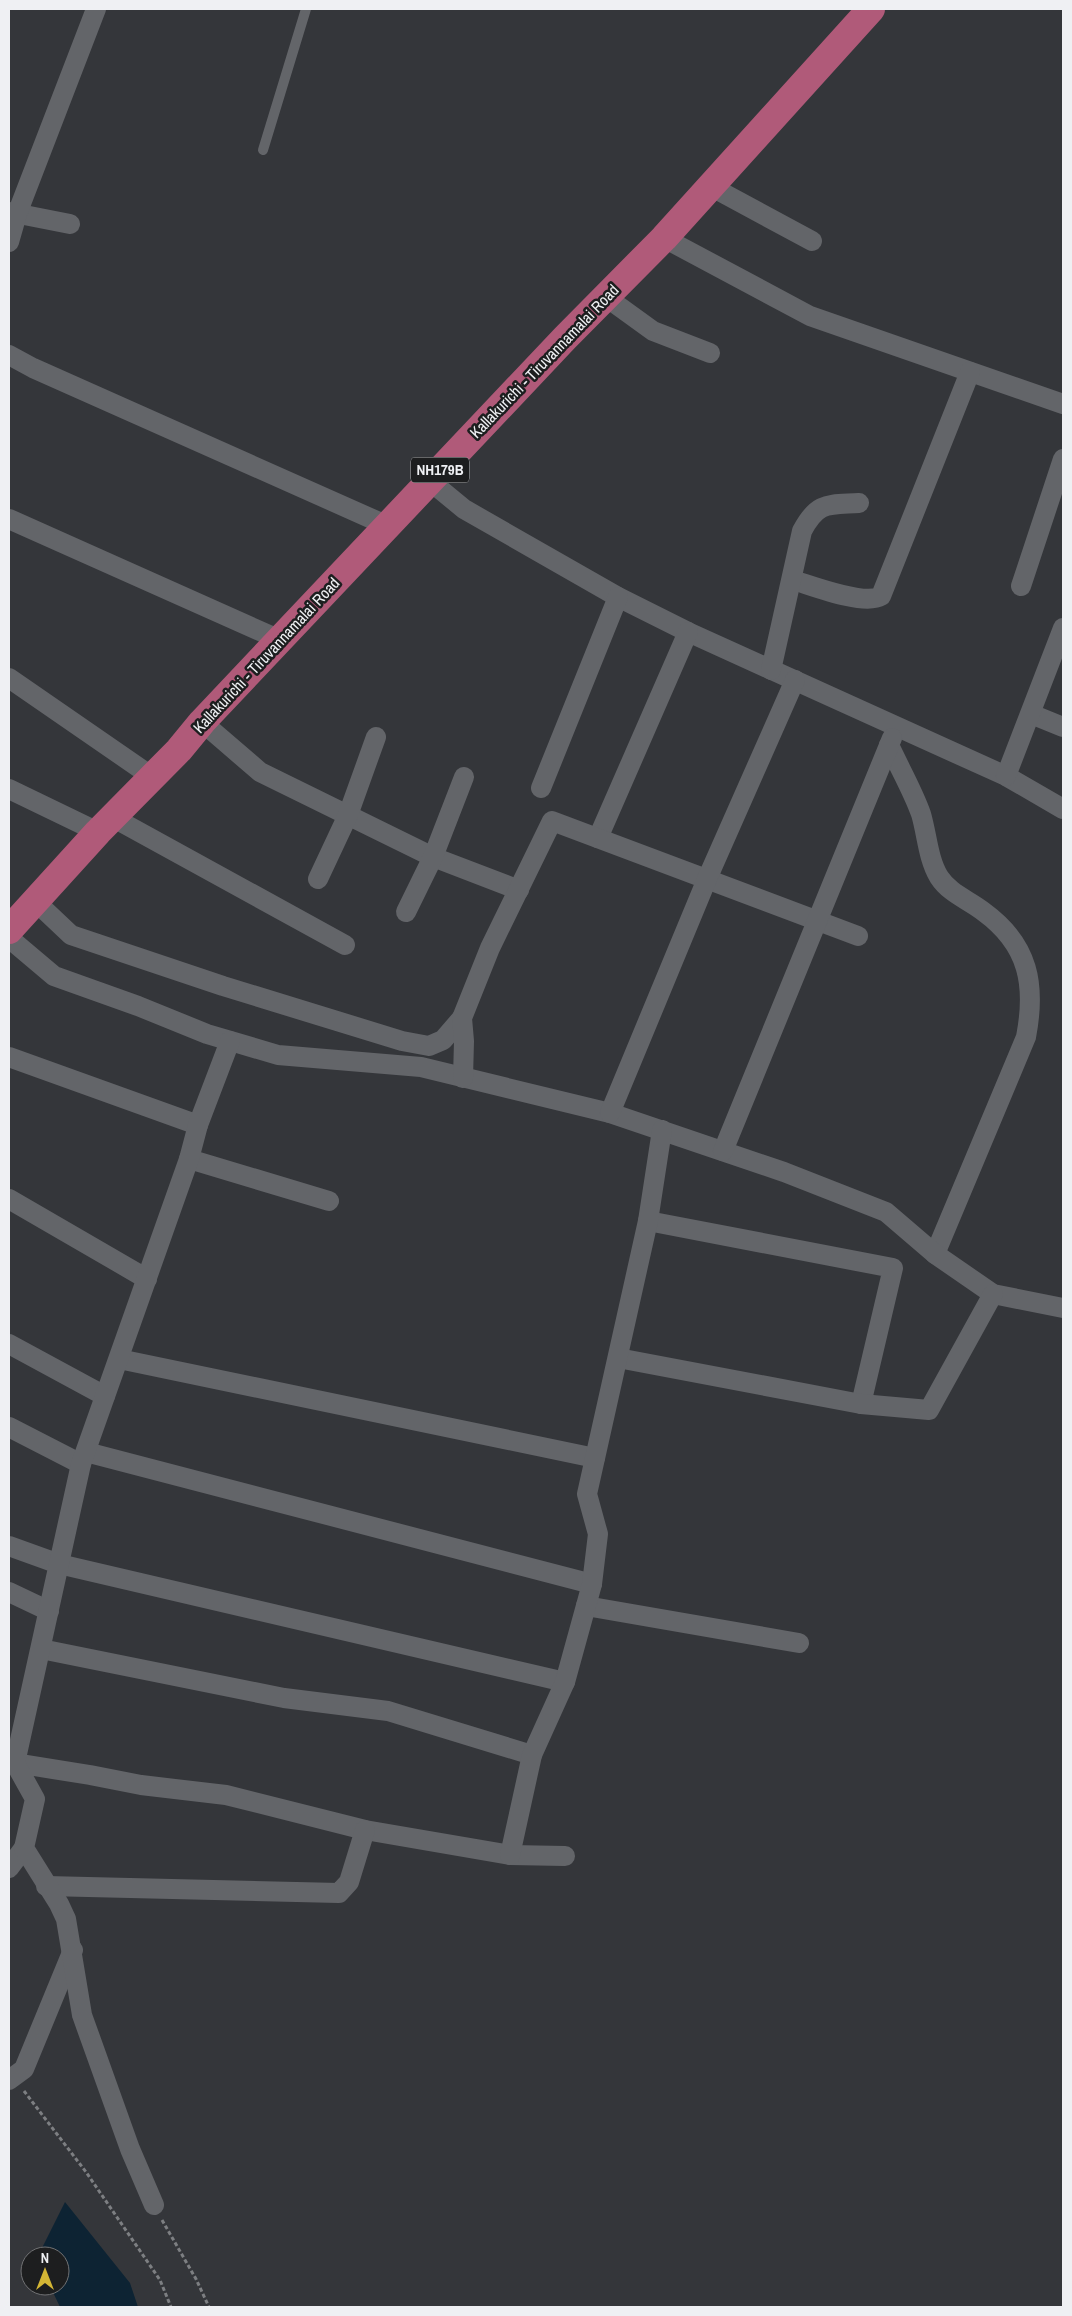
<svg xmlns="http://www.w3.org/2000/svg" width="1072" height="2316" viewBox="0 0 1072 2316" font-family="'Archivo Narrow',sans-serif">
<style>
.water{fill:#0d2333}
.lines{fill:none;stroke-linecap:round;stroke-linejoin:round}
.path{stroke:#7d7f82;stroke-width:3;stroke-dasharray:4 2.5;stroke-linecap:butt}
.service{stroke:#636569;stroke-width:10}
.minor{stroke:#636569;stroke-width:20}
.trunk{stroke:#b05a79;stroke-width:28}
.labels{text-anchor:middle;stroke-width:5;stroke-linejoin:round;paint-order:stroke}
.shield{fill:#1d1e1f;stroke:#b0b1b3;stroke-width:1}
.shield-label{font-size:15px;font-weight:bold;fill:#eff0f3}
.street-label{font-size:16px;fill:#eff0f3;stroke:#1d1e1f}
</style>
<rect width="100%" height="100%" fill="#34363a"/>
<path class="water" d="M 65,2202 L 130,2283 L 138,2307 L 60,2307 L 50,2286 L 60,2286 L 60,2256 L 38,2256 Z"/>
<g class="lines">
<g class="path">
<path d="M 24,2091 L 86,2172 L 160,2280 L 171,2307"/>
<path d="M 162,2220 L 196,2279 L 209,2307"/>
</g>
<path class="service" d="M 263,150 L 306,9"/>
<g class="minor">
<path d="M 710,186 L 812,241"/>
<path d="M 9,212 L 70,224"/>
<path d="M 664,238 L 810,316 L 1063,404"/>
<path d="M 9,242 L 17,214 L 96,9"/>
<path d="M 606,297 L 653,331 L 710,353"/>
<path d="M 9,355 L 33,368 L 388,526"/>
<path d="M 430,481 L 464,509 L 618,597 L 688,632 L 1006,776 L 1063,809"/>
<path d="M 9,519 L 280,640"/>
<path d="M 793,580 C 813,586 864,606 881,596 L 970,372"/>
<path d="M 1021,586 L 1063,459"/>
<path d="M 771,670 L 802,531 C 818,501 828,505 859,503"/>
<path d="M 9,678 L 151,776"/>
<path d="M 1031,714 L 1063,727"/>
<path d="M 202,722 L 260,772 L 433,857 L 519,890"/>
<path d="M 889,745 C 899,767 913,791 921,814 C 927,834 928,859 939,877 C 950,894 969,900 984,912 C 1029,945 1036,985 1026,1037 L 935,1254"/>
<path d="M 1006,776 L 1063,628"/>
<path d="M 541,788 L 618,597"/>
<path d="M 9,789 L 98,832"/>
<path d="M 112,817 L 345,945"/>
<path d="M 598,838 L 688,632"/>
<path d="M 318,879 L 348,815 L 376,737"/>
<path d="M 35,901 L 71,935 L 223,986 L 402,1041 L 429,1046 L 443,1040 L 462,1018"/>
<path d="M 406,912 L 433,857 L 464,777"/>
<path d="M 9,938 L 54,976 L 138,1006 L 207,1034 L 278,1055 L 421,1067 L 610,1113 L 784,1172 L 886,1212 L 935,1254 L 993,1294 L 1063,1308"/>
<path d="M 9,1057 L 198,1125"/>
<path d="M 463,1078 L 464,1041 L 462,1018 L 490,948 L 552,821 L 858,936"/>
<path d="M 610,1113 L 707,879 L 795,680"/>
<path d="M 723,1151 L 892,738"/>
<path d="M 189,1159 L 329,1201"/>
<path d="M 9,1199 L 147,1279"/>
<path d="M 648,1221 L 893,1268 L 861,1404"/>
<path d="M 9,1344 L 105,1396"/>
<path d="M 618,1358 L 861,1404 L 929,1410 L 993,1294"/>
<path d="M 119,1359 L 595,1458"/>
<path d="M 9,1427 L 81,1464"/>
<path d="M 86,1452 L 592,1584"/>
<path d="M 9,1546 L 59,1564 L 565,1682"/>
<path d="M 9,1592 L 49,1611"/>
<path d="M 586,1606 L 799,1643"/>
<path d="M 41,1649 L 284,1698 L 388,1711 L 532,1755"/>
<path d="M 9,1762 L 90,1775 L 141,1785 L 226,1795 L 365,1830 L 510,1855 L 565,1856"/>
<path d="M 510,1855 L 532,1755 L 565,1682 L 592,1584 L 598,1534 L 587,1494 L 648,1221 L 662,1130"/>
<path d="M 9,1868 L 24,1848"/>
<path d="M 46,1886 L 339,1893 L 349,1882 L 365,1830"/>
<path d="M 9,2080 L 24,2069 L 73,1950"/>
<path d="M 154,2205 L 130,2149 L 82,2015 L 66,1919 L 59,1904 L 24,1848 L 35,1799 L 15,1763 L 81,1464 L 189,1159 L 198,1125 L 230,1041"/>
</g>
<path class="trunk" d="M 9,930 L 98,832 L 179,750 L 202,722 L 565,338 L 664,238 L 871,9"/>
</g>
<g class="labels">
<rect class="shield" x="411" y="457.5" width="58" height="25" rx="4"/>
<g class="shield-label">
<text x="440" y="475">NH179B</text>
</g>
<g class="street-label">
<text transform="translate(544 361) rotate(-46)" y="6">Kallakurichi - Tiruvannamalai Road</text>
<text transform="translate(266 655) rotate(-47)" y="6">Kallakurichi - Tiruvannamalai Road</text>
</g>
</g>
<rect width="1072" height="2316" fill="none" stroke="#eff0f3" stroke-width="20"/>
<g transform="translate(45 2271)"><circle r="24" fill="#1d1e1f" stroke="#717274"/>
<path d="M0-4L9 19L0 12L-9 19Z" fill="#d4b635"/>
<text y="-8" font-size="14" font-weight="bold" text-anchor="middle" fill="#eff0f3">N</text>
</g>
</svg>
